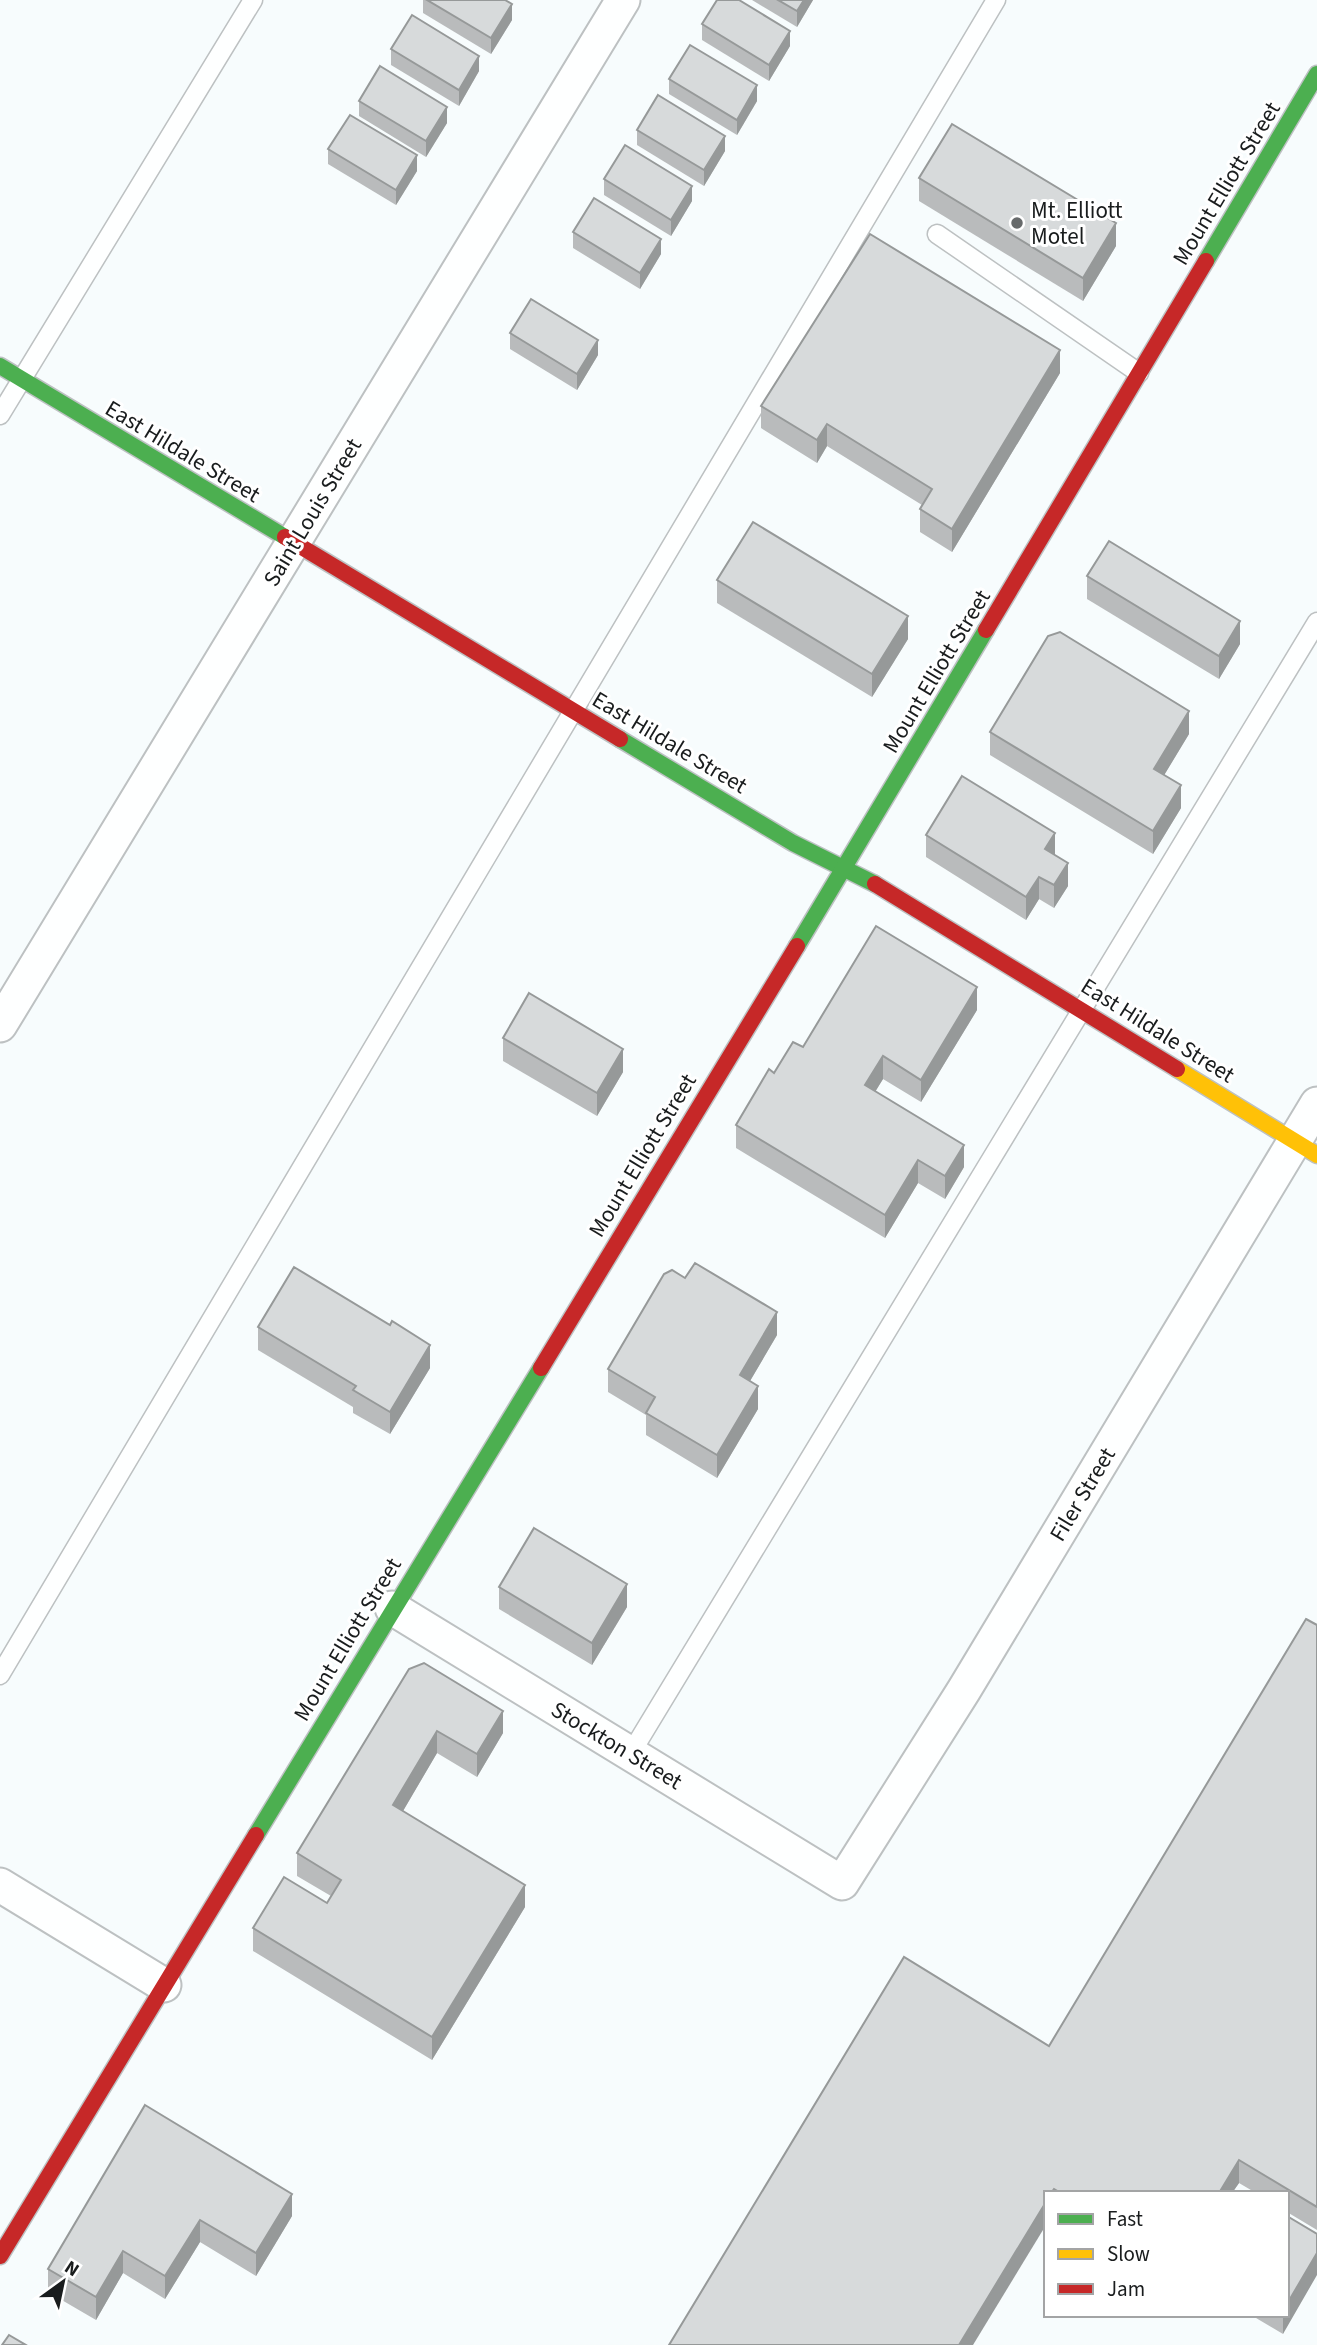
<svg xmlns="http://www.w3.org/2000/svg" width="1317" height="2345" viewBox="0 0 1317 2345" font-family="'Source Sans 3',sans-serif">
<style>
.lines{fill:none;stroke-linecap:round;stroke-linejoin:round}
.lane-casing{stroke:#bdc1c2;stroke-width:21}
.street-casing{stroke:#bdc1c2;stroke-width:37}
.fast-casing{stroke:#bdc1c2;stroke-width:19}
.slow-casing{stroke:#bdc1c2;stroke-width:19}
.jam-casing{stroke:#bdc1c2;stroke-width:19}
.lane{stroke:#feffff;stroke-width:18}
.street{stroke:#feffff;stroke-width:33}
.fast{stroke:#4caf50;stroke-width:16}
.slow{stroke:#ffc107;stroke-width:16}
.jam{stroke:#c62828;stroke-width:16}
.wall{fill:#b9bbbc}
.shaded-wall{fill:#969999}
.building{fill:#d7dadb;stroke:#969999;stroke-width:2}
.poi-dot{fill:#676a6b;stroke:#fff;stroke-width:2.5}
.labels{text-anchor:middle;stroke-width:6;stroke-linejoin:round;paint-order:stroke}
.street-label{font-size:23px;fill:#191c1d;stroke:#fff}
.poi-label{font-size:23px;fill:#191c1d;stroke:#fff;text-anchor:start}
</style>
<rect width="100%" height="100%" fill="#f7fcfd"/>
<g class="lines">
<defs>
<g id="lane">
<path d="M 937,234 L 1139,373"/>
<path d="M 0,415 L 253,0"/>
<path d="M 0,1675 L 996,0"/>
<path d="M 631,1753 L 1317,622"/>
</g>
<g id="street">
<path d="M 0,1025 L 623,0"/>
<path d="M 392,1608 L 842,1883 L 964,1690 L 1317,1104"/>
<path d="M 0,1885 L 164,1985"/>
</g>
<g id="fast">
<path d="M 1206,261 L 1317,74"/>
<path d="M 0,366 L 285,537"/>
<path d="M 620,739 L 793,843 L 875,884"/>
<path d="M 797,946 L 986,630"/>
<path d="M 256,1835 L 541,1368"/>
</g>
<path id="slow" d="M 1177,1069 L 1317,1155"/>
<g id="jam">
<path d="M 285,537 L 620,739"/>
<path d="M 986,630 L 1206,261"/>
<path d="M 875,884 L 1177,1069"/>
<path d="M 541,1368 L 797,946"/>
<path d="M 0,2256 L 256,1835"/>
</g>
</defs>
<use href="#lane" class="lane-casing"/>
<use href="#street" class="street-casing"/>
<use href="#fast" class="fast-casing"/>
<use href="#slow" class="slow-casing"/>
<use href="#jam" class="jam-casing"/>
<use href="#lane" class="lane"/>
<use href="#street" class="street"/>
<use href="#fast" class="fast"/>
<use href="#slow" class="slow"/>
<use href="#jam" class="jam"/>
</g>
<g class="wall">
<path d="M 423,0 L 505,0 L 512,20 L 491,54 L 423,13 Z"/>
<path d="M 752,0 L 813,0 L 797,27 Z"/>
<path d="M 702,24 L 790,46 L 769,81 L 702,40 Z"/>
<path d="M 391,49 L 479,71 L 459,106 L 391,65 Z"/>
<path d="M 669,79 L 757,101 L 737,135 L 669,94 Z"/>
<path d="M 359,101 L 447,123 L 426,157 L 359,116 Z"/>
<path d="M 637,130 L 725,151 L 704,186 L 637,145 Z"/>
<path d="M 328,149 L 417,171 L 396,205 L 328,164 Z"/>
<path d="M 919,178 L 1116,246 L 1083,301 L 919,201 Z"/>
<path d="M 604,179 L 692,201 L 671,236 L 604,195 Z"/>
<path d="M 573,232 L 661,254 L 640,289 L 573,248 Z"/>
<path d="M 510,333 L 598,355 L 577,390 L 510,349 Z"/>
<path d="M 1060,373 L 952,552 L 920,532 L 920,509 L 922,505 L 827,446 L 817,463 L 761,428 L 761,406 Z"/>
<path d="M 1087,576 L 1240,644 L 1219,679 L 1087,599 Z"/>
<path d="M 717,580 L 908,639 L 872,697 L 717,603 Z"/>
<path d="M 990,732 L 1189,734 L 1164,775 L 1181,808 L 1153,854 L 990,755 Z"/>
<path d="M 926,835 L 1055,855 L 1068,886 L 1054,908 L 1039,899 L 1026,920 L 926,857 Z"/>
<path d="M 977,1010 L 921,1102 L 883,1079 L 875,1092 L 964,1167 L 945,1199 L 918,1183 L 885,1238 L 736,1148 L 736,1125 L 774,1073 L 803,1047 Z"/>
<path d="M 503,1038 L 623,1072 L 597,1116 L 503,1061 Z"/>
<path d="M 258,1327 L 430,1368 L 390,1434 L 353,1413 L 353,1407 L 258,1350 Z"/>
<path d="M 777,1335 L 750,1381 L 758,1409 L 717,1478 L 646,1435 L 646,1415 L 608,1392 L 608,1369 Z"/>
<path d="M 499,1587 L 627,1607 L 592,1665 L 499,1609 Z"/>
<path d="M 1317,1625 L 1317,2230 L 1287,2212 L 1287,2193 L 1256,2193 L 1239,2183 L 1232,2193 L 1046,2193 L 1049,2046 Z"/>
<path d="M 409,1669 L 503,1733 L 477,1777 L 437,1753 L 403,1811 L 525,1907 L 432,2060 L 253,1951 L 253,1928 L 327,1903 L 331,1896 L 297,1876 L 297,1853 Z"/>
<path d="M 145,2105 L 292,2216 L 256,2276 L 200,2242 L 165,2299 L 123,2273 L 96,2320 L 48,2292 L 48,2269 Z"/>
<path d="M 1251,2315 L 1287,2315 L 1283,2334 Z"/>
</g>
<g class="shaded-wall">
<path d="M 804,0 L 813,0 L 797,27 L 797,11 Z"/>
<path d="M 512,4 L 512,20 L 491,54 L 491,38 Z"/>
<path d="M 790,31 L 790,46 L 769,81 L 769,65 Z"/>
<path d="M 479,56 L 479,71 L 459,106 L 459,90 Z"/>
<path d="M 757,85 L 757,101 L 737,135 L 737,120 Z"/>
<path d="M 447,107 L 447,123 L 426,157 L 426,141 Z"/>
<path d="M 725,136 L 725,151 L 704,186 L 704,170 Z"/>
<path d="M 417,155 L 417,171 L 396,205 L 396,190 Z"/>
<path d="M 692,186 L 692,201 L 671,236 L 671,220 Z"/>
<path d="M 1116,223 L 1116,246 L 1083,301 L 1083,278 Z"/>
<path d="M 661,239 L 661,254 L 640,289 L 640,273 Z"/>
<path d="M 598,340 L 598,355 L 577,390 L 577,374 Z"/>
<path d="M 1060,350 L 1060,373 L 952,552 L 952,529 Z"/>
<path d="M 827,424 L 827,446 L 817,463 L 817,440 Z"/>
<path d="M 908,616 L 908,639 L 872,697 L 872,674 Z"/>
<path d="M 1240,621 L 1240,644 L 1219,679 L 1219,656 Z"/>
<path d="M 1189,711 L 1189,734 L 1154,792 L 1154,769 Z"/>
<path d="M 1181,785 L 1181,808 L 1153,854 L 1153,831 Z"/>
<path d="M 1055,833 L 1055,856 L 1045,849 Z"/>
<path d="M 1068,863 L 1068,886 L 1054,908 L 1054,885 Z"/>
<path d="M 1039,877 L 1039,899 L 1026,920 L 1026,897 Z"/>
<path d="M 977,987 L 977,1010 L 921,1102 L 921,1080 Z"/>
<path d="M 623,1049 L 623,1072 L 597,1116 L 597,1093 Z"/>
<path d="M 883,1056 L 883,1079 L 865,1108 L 865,1085 Z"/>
<path d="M 964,1145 L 964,1167 L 945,1199 L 945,1176 Z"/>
<path d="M 918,1160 L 918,1183 L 885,1238 L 885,1215 Z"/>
<path d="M 777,1312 L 777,1335 L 740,1398 L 740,1375 Z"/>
<path d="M 430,1345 L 430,1368 L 390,1434 L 390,1412 Z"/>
<path d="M 758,1386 L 758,1409 L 717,1478 L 717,1455 Z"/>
<path d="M 627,1584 L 627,1607 L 592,1665 L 592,1643 Z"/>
<path d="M 503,1711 L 503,1733 L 477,1777 L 477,1754 Z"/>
<path d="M 437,1731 L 437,1753 L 393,1828 L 393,1805 Z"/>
<path d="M 525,1885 L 525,1907 L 432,2060 L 432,2037 Z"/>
<path d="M 1239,2160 L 1239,2183 L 1232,2193 L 1219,2193 Z"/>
<path d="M 292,2194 L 292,2216 L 256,2276 L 256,2253 Z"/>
<path d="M 1046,2202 L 1046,2225 L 973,2345 L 959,2345 Z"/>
<path d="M 200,2220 L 200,2242 L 165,2299 L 165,2276 Z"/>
<path d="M 123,2251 L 123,2273 L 96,2320 L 96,2297 Z"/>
<path d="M 1317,2253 L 1317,2275 L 1283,2334 L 1283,2315 L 1287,2315 L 1287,2304 Z"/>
</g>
<g class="building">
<path d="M 427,0 L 505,0 L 512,4 L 491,38 Z"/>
<path d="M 717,0 L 739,0 L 790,31 L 769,65 L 702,24 Z"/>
<path d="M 778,0 L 804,0 L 797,11 Z"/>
<path d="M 412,15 L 479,56 L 459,90 L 391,49 Z"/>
<path d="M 690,45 L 757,85 L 737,120 L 669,79 Z"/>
<path d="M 380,66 L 447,107 L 426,141 L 359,101 Z"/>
<path d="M 658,95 L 725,136 L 704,170 L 637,130 Z"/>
<path d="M 350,115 L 417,155 L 396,190 L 328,149 Z"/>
<path d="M 952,124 L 1116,223 L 1083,278 L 919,178 Z"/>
<path d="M 625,145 L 692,186 L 671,220 L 604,179 Z"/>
<path d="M 594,198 L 661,239 L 640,273 L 573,232 Z"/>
<path d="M 870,234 L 1060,350 L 952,529 L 920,509 L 932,489 L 827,424 L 817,440 L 761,406 Z"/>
<path d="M 531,299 L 598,340 L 577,374 L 510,333 Z"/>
<path d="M 753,522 L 908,616 L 872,674 L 717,580 Z"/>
<path d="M 1109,541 L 1240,621 L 1219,656 L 1087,576 Z"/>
<path d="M 1060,632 L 1189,711 L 1154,769 L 1181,785 L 1153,831 L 990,732 L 1048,636 Z"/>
<path d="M 962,776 L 1055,833 L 1045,849 L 1068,863 L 1054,885 L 1039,877 L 1026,897 L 926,835 Z"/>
<path d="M 876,926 L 977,987 L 921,1080 L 883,1056 L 865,1085 L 964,1145 L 945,1176 L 918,1160 L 885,1215 L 736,1125 L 769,1069 L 774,1073 L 793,1042 L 803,1047 Z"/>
<path d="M 529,993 L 623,1049 L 597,1093 L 503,1038 Z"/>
<path d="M 695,1263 L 777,1312 L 740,1375 L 758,1386 L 717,1455 L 646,1413 L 655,1397 L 608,1369 L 664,1274 L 672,1270 L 685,1278 Z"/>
<path d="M 294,1267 L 390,1325 L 392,1321 L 430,1345 L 390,1412 L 353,1390 L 356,1386 L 258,1327 Z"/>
<path d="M 534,1528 L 627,1584 L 592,1643 L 499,1587 Z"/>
<path d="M 1306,1619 L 1317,1625 L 1317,2207 L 1239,2160 L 1219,2193 L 1061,2193 L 1054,2189 L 1051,2193 L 1046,2193 L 1046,2202 L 959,2345 L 669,2345 L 904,1957 L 1049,2046 Z"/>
<path d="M 424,1663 L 503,1711 L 477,1754 L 437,1731 L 393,1805 L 525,1885 L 432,2037 L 253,1928 L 284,1877 L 327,1903 L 341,1880 L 297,1853 L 409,1669 Z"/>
<path d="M 145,2105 L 292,2194 L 256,2253 L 200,2220 L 165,2276 L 123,2251 L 96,2297 L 48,2269 Z"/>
<path d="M 1287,2216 L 1317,2234 L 1317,2253 L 1287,2304 Z"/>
<path d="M 9,2335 L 26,2345 L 2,2345 Z"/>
</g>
<circle class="poi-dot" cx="1017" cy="223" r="7"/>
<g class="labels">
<g class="street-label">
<text transform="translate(1226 183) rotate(-59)" y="8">Mount Elliott Street</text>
<text transform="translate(183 451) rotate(31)" y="8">East Hildale Street</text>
<text transform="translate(312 512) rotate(-59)" y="8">Saint Louis Street</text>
<text transform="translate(936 671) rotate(-59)" y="8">Mount Elliott Street</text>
<text transform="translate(670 742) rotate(31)" y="8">East Hildale Street</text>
<text transform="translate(1158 1030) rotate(32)" y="8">East Hildale Street</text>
<text transform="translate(642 1155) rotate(-59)" y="8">Mount Elliott Street</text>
<text transform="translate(1082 1494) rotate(-59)" y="8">Filer Street</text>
<text transform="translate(347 1639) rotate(-59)" y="8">Mount Elliott Street</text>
<text transform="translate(617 1745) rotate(31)" y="8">Stockton Street</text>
</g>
<g class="poi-label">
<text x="1031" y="218">Mt. Elliott<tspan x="1031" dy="26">Motel</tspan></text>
</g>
</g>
<rect x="1044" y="2191" width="245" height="126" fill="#ffffff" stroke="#a3a4a5" stroke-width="2"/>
<rect x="1058" y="2214" width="35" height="10" fill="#4caf50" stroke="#a3a4a5" stroke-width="2"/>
<text x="1107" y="2226" font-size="21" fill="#191c1d">Fast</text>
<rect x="1058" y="2249" width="35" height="10" fill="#ffc107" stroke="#a3a4a5" stroke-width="2"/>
<text x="1107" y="2261" font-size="21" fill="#191c1d">Slow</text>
<rect x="1058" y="2284" width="35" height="10" fill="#c62828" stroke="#a3a4a5" stroke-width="2"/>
<text x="1107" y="2296" font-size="21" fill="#191c1d">Jam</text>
<g transform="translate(63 2282) rotate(33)" stroke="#ffffff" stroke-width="5" paint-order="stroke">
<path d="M0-5L12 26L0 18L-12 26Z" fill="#191c1d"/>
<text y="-10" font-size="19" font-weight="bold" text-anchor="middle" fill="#191c1d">N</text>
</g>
</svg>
